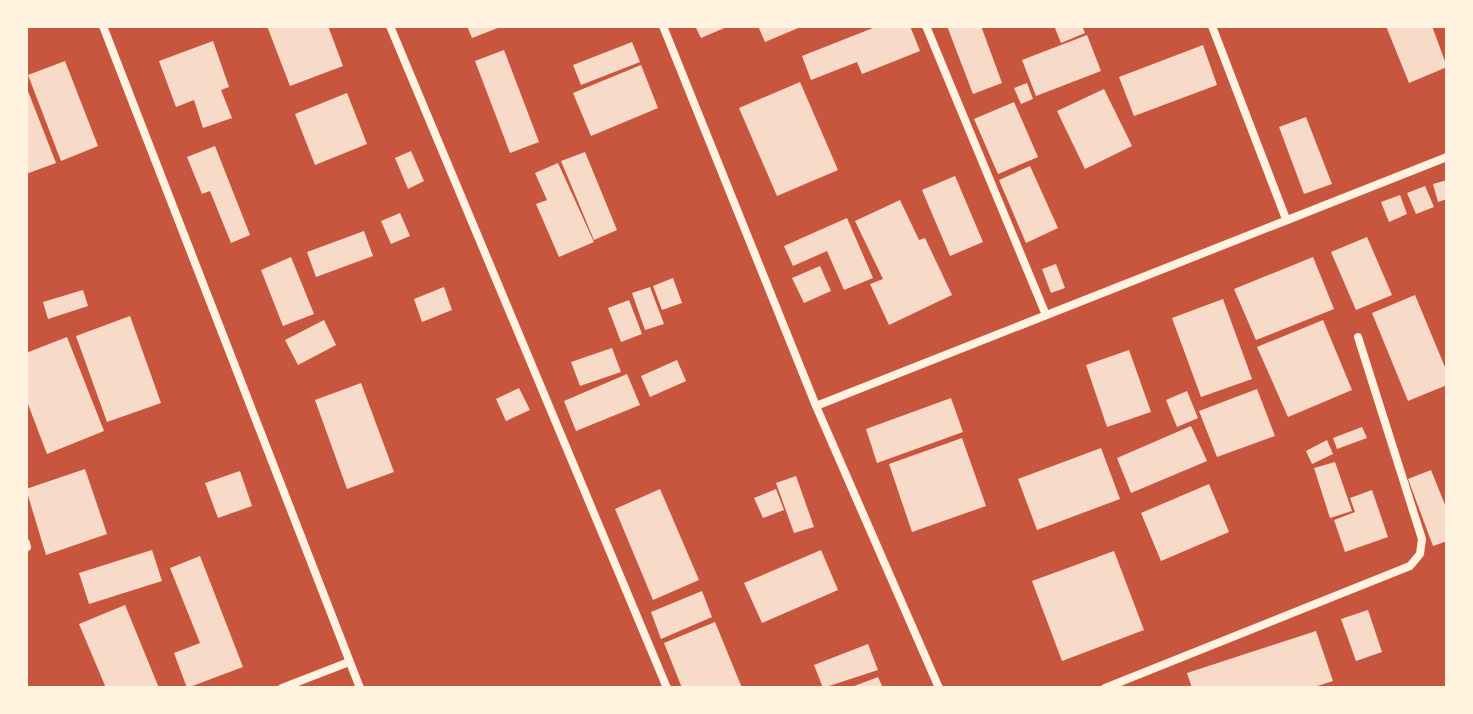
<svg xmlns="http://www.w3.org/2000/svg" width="1473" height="714" viewBox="0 0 1473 714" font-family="'Alegreya Sans',sans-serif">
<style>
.building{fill:#f7dbc8}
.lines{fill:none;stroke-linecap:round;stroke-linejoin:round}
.minor{stroke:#fff3e0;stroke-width:8}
</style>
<rect width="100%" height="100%" fill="#c8553d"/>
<g class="building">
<path d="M 267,26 L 328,26 L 343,66 L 290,86 Z"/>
<path d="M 467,26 L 503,26 L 472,38 Z"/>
<path d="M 695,26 L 729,26 L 701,38 Z"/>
<path d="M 758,26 L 803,26 L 765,42 Z"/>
<path d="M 878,26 L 910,26 L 920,51 L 862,74 L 857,62 L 811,80 L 802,56 Z"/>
<path d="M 947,26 L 981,26 L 1002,83 L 973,94 Z"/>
<path d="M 1061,26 L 1082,26 L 1085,33 L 1061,43 L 1055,28 Z"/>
<path d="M 1386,26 L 1432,26 L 1447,67 L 1409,83 Z"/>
<path d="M 1087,35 L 1101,71 L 1036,96 L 1022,60 Z"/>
<path d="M 213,41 L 229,87 L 221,90 L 232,118 L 203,128 L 194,100 L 176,107 L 159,61 Z"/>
<path d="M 632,42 L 640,62 L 581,85 L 573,65 Z"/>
<path d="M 1203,45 L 1217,85 L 1134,116 L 1119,77 Z"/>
<path d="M 504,50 L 539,142 L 510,153 L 475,61 Z"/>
<path d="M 65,61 L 98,146 L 61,161 L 28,75 Z"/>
<path d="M 641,65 L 658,108 L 591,136 L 573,93 Z"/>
<path d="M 800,82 L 838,170 L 777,196 L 739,108 Z"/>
<path d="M 1027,83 L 1033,99 L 1021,104 L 1014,88 Z"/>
<path d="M 26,86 L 56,163 L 26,174 Z"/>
<path d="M 1104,89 L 1132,146 L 1085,169 L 1057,111 Z"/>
<path d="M 347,93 L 367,144 L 315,165 L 295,114 Z"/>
<path d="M 1014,102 L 1038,157 L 998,174 L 974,119 Z"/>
<path d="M 1306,117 L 1332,184 L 1304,194 L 1279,127 Z"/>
<path d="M 215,146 L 250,235 L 231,243 L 210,191 L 202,194 L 187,157 Z"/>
<path d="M 411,151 L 424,181 L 408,189 L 395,158 Z"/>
<path d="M 585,152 L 617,230 L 594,240 L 561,161 Z"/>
<path d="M 558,163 L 594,242 L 559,257 L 536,204 L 547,200 L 535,173 Z"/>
<path d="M 1030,166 L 1058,228 L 1026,243 L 999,180 Z"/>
<path d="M 955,176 L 983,242 L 950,256 L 922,190 Z"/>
<path d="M 1447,180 L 1447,199 L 1438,202 L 1433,184 Z"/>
<path d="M 1425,186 L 1434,207 L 1416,214 L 1407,193 Z"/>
<path d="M 1400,195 L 1407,214 L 1389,222 L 1381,202 Z"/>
<path d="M 900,200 L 919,240 L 925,238 L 952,295 L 889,325 L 870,284 L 883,279 L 855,221 Z"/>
<path d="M 400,213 L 410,236 L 391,244 L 381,221 Z"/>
<path d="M 847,218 L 873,278 L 844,290 L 827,251 L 793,266 L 784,246 Z"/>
<path d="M 364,231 L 373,256 L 316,277 L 307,252 Z"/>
<path d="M 1367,237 L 1392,295 L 1356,310 L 1331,252 Z"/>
<path d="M 291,257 L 314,314 L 283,326 L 261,270 Z"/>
<path d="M 1313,257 L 1334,309 L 1256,340 L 1234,289 Z"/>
<path d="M 1056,264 L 1065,288 L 1051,293 L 1042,269 Z"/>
<path d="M 820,266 L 831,291 L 804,303 L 792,278 Z"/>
<path d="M 673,278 L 682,303 L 662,310 L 653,286 Z"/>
<path d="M 444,287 L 452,310 L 422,322 L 414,299 Z"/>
<path d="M 650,287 L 664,324 L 645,330 L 632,293 Z"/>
<path d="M 83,290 L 88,306 L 48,319 L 43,302 Z"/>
<path d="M 1415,295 L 1447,372 L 1447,385 L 1408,401 L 1372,313 Z"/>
<path d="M 1223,299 L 1252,379 L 1201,397 L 1172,318 Z"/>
<path d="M 629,300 L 642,334 L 621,342 L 608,308 Z"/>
<path d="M 130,316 L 161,403 L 107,422 L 76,336 Z"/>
<path d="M 324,320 L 336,345 L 298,365 L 285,340 Z"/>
<path d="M 1323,320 L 1352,390 L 1288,417 L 1257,347 Z"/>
<path d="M 67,337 L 104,431 L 47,454 L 26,399 L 26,353 Z"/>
<path d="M 612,348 L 621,372 L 580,386 L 571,362 Z"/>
<path d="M 1129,350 L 1151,412 L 1107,427 L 1086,365 Z"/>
<path d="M 677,360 L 686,381 L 650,397 L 641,376 Z"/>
<path d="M 627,374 L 640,405 L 576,431 L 564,401 Z"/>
<path d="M 361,383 L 394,472 L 347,489 L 315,400 Z"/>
<path d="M 519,388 L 530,410 L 506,421 L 496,399 Z"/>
<path d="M 1257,389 L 1275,436 L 1217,457 L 1199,411 Z"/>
<path d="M 1187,391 L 1198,418 L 1177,427 L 1166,400 Z"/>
<path d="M 951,398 L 963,432 L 877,463 L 866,429 Z"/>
<path d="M 1191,426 L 1207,461 L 1131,493 L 1117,458 Z"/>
<path d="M 1362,427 L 1367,438 L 1337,449 L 1333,438 Z"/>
<path d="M 962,438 L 986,506 L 912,532 L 889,464 Z"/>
<path d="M 1327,440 L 1333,454 L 1312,464 L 1306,451 Z"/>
<path d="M 1101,448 L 1120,499 L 1037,530 L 1018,479 Z"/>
<path d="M 1335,462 L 1352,511 L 1330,518 L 1314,468 Z"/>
<path d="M 85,469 L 107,534 L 46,555 L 26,489 Z"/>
<path d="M 1431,470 L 1447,510 L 1447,541 L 1433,546 L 1408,479 Z"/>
<path d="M 240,471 L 252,506 L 218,518 L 205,483 Z"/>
<path d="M 796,476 L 814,527 L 794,533 L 776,483 Z"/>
<path d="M 1209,484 L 1229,532 L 1161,561 L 1141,513 Z"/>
<path d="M 660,489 L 699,580 L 653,600 L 615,509 Z"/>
<path d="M 776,489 L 784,510 L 763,518 L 754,498 Z"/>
<path d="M 1372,490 L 1388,537 L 1345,552 L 1334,520 L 1355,512 L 1350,498 Z"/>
<path d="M 152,550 L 162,581 L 89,604 L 79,573 Z"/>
<path d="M 821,550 L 838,590 L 762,623 L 744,583 Z"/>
<path d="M 1114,551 L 1144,630 L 1062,661 L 1032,581 Z"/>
<path d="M 200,556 L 243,667 L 187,688 L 174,653 L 200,643 L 170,568 Z"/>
<path d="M 702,591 L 712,617 L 661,639 L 651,612 Z"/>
<path d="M 125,605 L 159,688 L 106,688 L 79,624 Z"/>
<path d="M 1368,610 L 1382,652 L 1356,661 L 1341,619 Z"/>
<path d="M 715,622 L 742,688 L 682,688 L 664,643 Z"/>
<path d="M 1316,631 L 1333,681 L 1311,688 L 1192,688 L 1187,673 Z"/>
<path d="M 868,644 L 878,670 L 823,688 L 814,665 Z"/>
<path d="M 878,677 L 883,688 L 849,688 Z"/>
</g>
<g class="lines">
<g class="minor">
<path d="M 103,26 L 360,688"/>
<path d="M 390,26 L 667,688"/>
<path d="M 663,26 L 816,406 L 939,688"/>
<path d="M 926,26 L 1046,315"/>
<path d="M 1212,26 L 1286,219"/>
<path d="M 816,406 L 1447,157"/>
<path d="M 26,543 L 27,547"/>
<path d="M 282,688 L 349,662"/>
<path d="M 1105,688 L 1410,566 L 1420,554 L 1422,539 L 1358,337"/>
</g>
</g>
<rect width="1473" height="714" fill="none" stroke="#fff3e0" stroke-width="56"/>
</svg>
